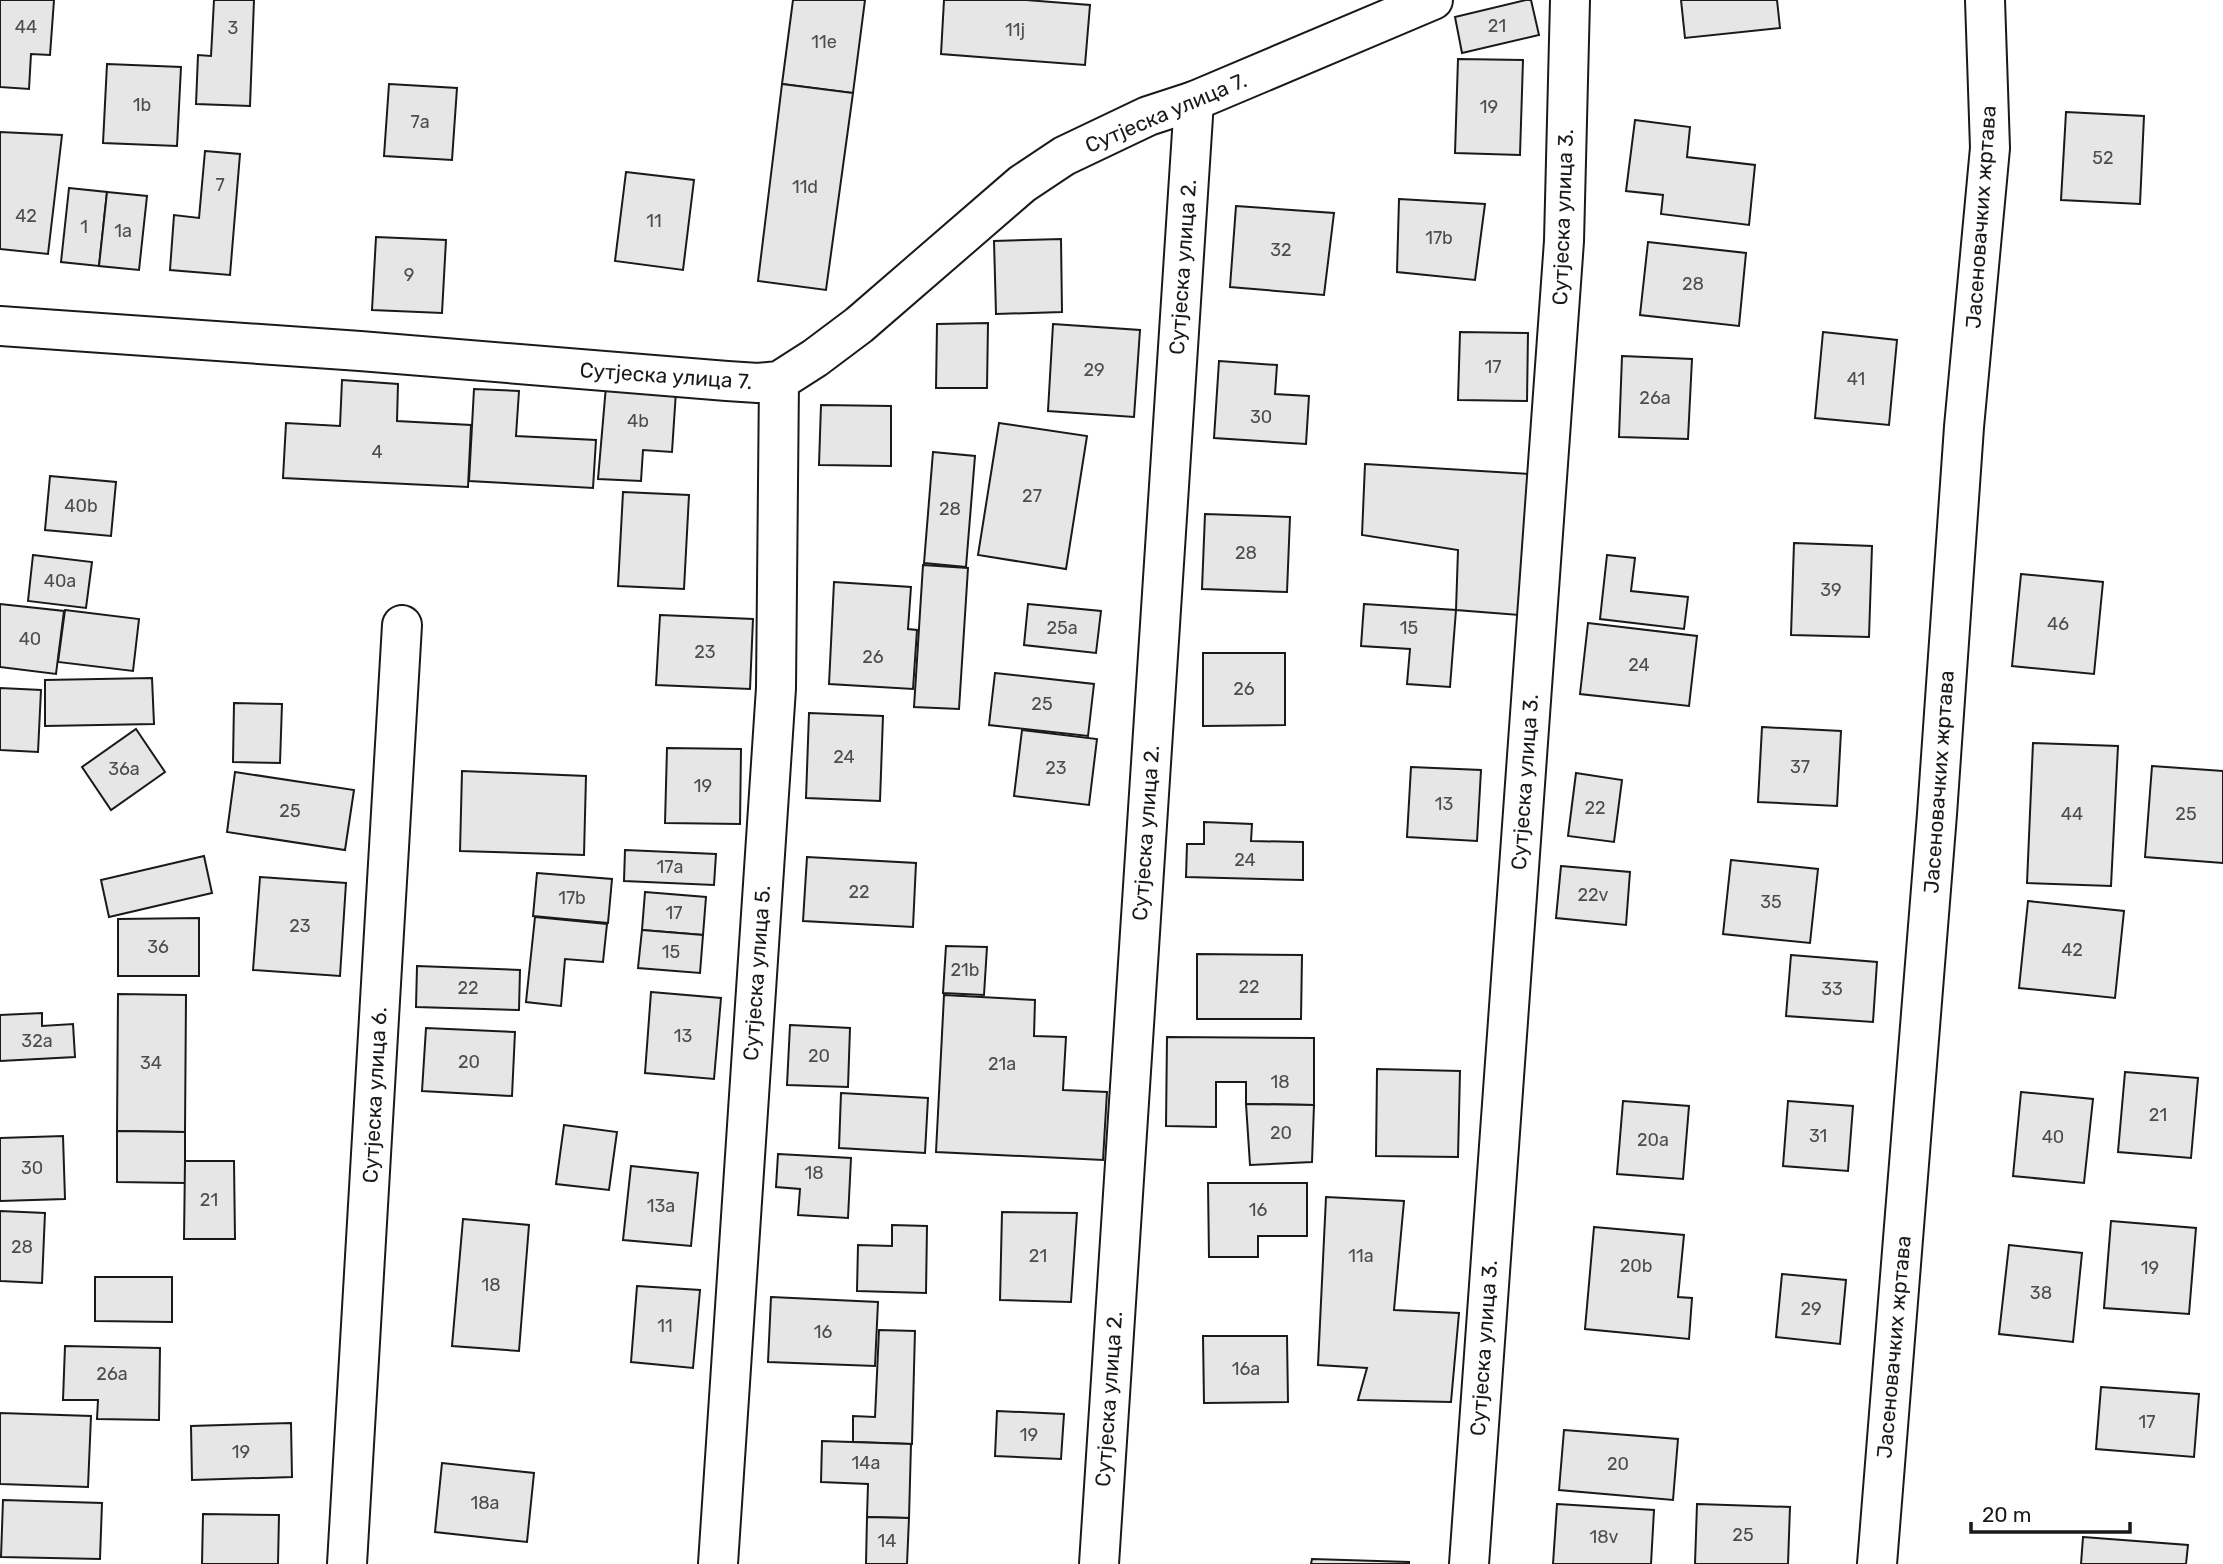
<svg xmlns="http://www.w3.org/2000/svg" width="2223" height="1564" viewBox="0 0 2223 1564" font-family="Rubik,sans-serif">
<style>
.building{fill:#e6e6e6;stroke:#1a1a1a;stroke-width:2}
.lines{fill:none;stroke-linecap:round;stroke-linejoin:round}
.minor-casing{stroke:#1a1a1a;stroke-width:42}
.minor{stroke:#fff;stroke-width:38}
.labels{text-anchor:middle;stroke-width:5;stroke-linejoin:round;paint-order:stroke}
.number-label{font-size:18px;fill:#4d4d4d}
.street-label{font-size:21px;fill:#1a1a1a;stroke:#fff}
</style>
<rect width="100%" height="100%" fill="#fff"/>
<g class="building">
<path d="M 0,0 L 54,0 L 50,55 L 31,54 L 29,89 L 0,87 Z"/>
<path d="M 214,0 L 254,0 L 250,106 L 196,104 L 198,55 L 211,56 Z"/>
<path d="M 793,0 L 865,0 L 853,93 L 782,84 Z"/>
<path d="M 944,0 L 1026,0 L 1090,5 L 1085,65 L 941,54 Z"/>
<path d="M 1526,0 L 1531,0 L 1539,35 L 1462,53 L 1455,17 Z"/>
<path d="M 1681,0 L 1777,0 L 1780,28 L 1685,38 Z"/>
<path d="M 1458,59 L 1523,60 L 1520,155 L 1455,153 Z"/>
<path d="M 107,64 L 181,67 L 177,146 L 103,143 Z"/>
<path d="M 389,84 L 457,88 L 452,160 L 384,156 Z"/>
<path d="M 782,84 L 853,93 L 826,290 L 758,281 Z"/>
<path d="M 2066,112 L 2144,116 L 2140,204 L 2061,200 Z"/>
<path d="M 1635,120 L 1690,127 L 1687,157 L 1755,165 L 1749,225 L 1661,214 L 1663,195 L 1626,191 Z"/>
<path d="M 0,132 L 62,135 L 48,254 L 0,249 Z"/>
<path d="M 205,151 L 240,154 L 230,275 L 170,270 L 174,215 L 199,218 Z"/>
<path d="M 626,172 L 694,180 L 683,270 L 615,261 Z"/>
<path d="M 69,188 L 107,192 L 99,266 L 61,262 Z"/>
<path d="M 107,192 L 147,196 L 139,270 L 99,266 Z"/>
<path d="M 1399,199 L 1485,204 L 1475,280 L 1397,272 Z"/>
<path d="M 1236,206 L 1334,213 L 1324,295 L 1230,287 Z"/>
<path d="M 376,237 L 446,240 L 442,313 L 372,310 Z"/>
<path d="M 1061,239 L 1062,312 L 996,314 L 994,241 Z"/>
<path d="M 1648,242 L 1746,253 L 1739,326 L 1640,315 Z"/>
<path d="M 988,323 L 987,388 L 936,388 L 937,324 Z"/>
<path d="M 1053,324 L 1140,330 L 1134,417 L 1048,411 Z"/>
<path d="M 1460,332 L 1528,333 L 1527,401 L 1458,400 Z"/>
<path d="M 1823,332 L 1897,340 L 1889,425 L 1815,418 Z"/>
<path d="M 1622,356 L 1692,359 L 1688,439 L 1619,437 Z"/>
<path d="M 1219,361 L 1277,365 L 1275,394 L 1309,396 L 1306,444 L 1214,438 Z"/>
<path d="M 342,380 L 398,384 L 397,421 L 471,425 L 468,487 L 283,478 L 286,423 L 340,426 Z"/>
<path d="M 606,386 L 676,391 L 672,452 L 643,450 L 641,481 L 598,479 Z"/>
<path d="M 474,389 L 519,391 L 516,436 L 596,440 L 593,488 L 469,481 Z"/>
<path d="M 821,405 L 891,406 L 891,466 L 819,465 Z"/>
<path d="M 999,423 L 1087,436 L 1066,569 L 978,555 Z"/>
<path d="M 933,452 L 975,456 L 966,567 L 924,563 Z"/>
<path d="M 1365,464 L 1530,474 L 1519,615 L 1456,610 L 1458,550 L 1362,535 Z"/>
<path d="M 50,476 L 116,482 L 111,536 L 45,530 Z"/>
<path d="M 623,492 L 689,495 L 684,589 L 618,586 Z"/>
<path d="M 1205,514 L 1290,517 L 1287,592 L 1202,589 Z"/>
<path d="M 1794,543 L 1872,546 L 1869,637 L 1791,635 Z"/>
<path d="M 33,555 L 92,562 L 86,608 L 28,601 Z"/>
<path d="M 1607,555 L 1635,558 L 1631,591 L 1688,597 L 1684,629 L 1600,619 Z"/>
<path d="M 923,565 L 968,568 L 959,709 L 914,707 Z"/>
<path d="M 2021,574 L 2103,582 L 2094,674 L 2012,666 Z"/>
<path d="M 834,582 L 911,587 L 908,629 L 917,630 L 913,689 L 829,684 Z"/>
<path d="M 0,604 L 64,611 L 56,674 L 0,667 Z"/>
<path d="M 1028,604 L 1101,611 L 1096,653 L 1024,645 Z"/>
<path d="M 1364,604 L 1456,610 L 1450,687 L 1407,684 L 1410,649 L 1361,646 Z"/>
<path d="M 65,610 L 139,619 L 133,671 L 58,662 Z"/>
<path d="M 660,615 L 753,619 L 750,689 L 656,685 Z"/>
<path d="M 1588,623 L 1697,636 L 1689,706 L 1580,694 Z"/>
<path d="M 1203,653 L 1285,653 L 1285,725 L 1203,726 Z"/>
<path d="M 995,673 L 1094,684 L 1088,736 L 989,725 Z"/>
<path d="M 152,678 L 154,724 L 45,726 L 45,680 Z"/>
<path d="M 0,688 L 41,690 L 38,752 L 0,750 Z"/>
<path d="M 234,703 L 282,704 L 280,763 L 233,762 Z"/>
<path d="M 809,713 L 883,716 L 880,801 L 806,798 Z"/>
<path d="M 1762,727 L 1841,731 L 1837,806 L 1758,802 Z"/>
<path d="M 136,729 L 165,772 L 111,810 L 82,767 Z"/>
<path d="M 1022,730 L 1097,739 L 1089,805 L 1014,796 Z"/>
<path d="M 2033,743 L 2118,746 L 2111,886 L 2027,883 Z"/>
<path d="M 667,748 L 741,749 L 740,824 L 665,823 Z"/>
<path d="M 2152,766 L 2223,771 L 2223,863 L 2145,857 Z"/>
<path d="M 1411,767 L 1481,770 L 1477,841 L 1407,837 Z"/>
<path d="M 462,771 L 586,776 L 584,855 L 460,851 Z"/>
<path d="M 235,772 L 354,790 L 345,850 L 227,832 Z"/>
<path d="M 1576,773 L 1622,780 L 1614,842 L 1568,836 Z"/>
<path d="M 1204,822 L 1252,824 L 1251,841 L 1303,842 L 1303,880 L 1186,877 L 1187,844 L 1204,844 Z"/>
<path d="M 625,850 L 716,854 L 714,885 L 624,881 Z"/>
<path d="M 204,856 L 212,893 L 109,917 L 101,880 Z"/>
<path d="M 807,857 L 916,863 L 913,927 L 803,921 Z"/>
<path d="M 1731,860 L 1818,869 L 1810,943 L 1723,934 Z"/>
<path d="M 1561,866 L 1630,872 L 1626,925 L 1556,918 Z"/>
<path d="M 537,873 L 612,879 L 608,923 L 533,916 Z"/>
<path d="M 260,877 L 346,883 L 340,976 L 253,970 Z"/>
<path d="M 645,892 L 706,897 L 703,935 L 642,930 Z"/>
<path d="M 2028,901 L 2124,911 L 2115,998 L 2019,988 Z"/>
<path d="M 535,917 L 607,924 L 603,962 L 565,959 L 561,1006 L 526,1002 Z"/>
<path d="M 199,918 L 199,976 L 118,976 L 118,919 Z"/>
<path d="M 642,930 L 703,935 L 700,973 L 638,968 Z"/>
<path d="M 946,946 L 987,947 L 984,995 L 943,993 Z"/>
<path d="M 1197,954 L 1302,955 L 1301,1019 L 1197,1019 Z"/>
<path d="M 1791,955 L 1877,962 L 1873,1022 L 1786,1016 Z"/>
<path d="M 417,966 L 520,970 L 519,1010 L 416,1007 Z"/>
<path d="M 651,992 L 721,998 L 714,1079 L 645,1073 Z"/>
<path d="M 118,994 L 186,995 L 185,1132 L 117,1131 Z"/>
<path d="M 944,995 L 1035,1000 L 1034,1036 L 1066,1037 L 1063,1090 L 1107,1092 L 1103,1160 L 936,1152 Z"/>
<path d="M 42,1013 L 42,1026 L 73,1024 L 75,1057 L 0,1061 L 0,1015 Z"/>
<path d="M 790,1025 L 850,1028 L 848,1087 L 787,1085 Z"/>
<path d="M 426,1028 L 515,1032 L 512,1096 L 422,1091 Z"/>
<path d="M 1167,1037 L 1314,1038 L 1314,1105 L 1246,1104 L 1246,1082 L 1216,1082 L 1216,1127 L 1166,1126 Z"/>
<path d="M 1377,1069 L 1460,1071 L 1458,1157 L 1376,1156 Z"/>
<path d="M 2125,1072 L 2198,1078 L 2191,1158 L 2118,1152 Z"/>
<path d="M 2021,1092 L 2093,1099 L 2084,1183 L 2013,1176 Z"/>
<path d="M 841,1093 L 928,1098 L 925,1153 L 839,1148 Z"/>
<path d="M 1623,1101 L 1689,1106 L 1683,1179 L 1617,1174 Z"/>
<path d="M 1788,1101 L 1853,1106 L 1848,1171 L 1783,1166 Z"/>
<path d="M 1246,1104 L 1314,1105 L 1312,1162 L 1250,1165 Z"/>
<path d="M 564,1125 L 617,1132 L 609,1190 L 556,1184 Z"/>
<path d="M 117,1131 L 185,1132 L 185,1183 L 117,1182 Z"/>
<path d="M 63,1136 L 65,1199 L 0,1201 L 0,1138 Z"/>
<path d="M 778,1154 L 851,1158 L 848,1218 L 798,1215 L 800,1189 L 776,1187 Z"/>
<path d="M 185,1161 L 234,1161 L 235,1239 L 184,1239 Z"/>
<path d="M 631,1166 L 698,1173 L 691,1246 L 623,1240 Z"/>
<path d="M 1208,1183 L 1307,1183 L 1307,1236 L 1258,1236 L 1258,1257 L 1209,1257 Z"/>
<path d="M 1326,1197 L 1404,1201 L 1394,1310 L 1459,1313 L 1451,1402 L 1358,1400 L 1367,1368 L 1318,1365 Z"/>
<path d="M 0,1211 L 45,1213 L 42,1283 L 0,1281 Z"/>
<path d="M 1002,1212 L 1077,1213 L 1071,1302 L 1000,1300 Z"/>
<path d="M 463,1219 L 529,1225 L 519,1351 L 452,1346 Z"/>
<path d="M 2111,1221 L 2196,1228 L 2189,1314 L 2104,1308 Z"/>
<path d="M 892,1225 L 927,1226 L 926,1293 L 857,1291 L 858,1245 L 892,1246 Z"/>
<path d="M 1594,1227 L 1684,1235 L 1678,1297 L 1692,1298 L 1689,1339 L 1585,1329 Z"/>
<path d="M 2009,1245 L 2082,1253 L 2073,1342 L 1999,1334 Z"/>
<path d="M 1782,1274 L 1846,1280 L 1840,1344 L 1776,1337 Z"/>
<path d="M 95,1277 L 172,1277 L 172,1322 L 95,1321 Z"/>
<path d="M 637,1286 L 700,1290 L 693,1368 L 631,1362 Z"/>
<path d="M 771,1297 L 878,1302 L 875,1366 L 768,1362 Z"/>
<path d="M 879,1330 L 915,1331 L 912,1444 L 853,1442 L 853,1416 L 875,1417 Z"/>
<path d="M 1203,1336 L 1287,1336 L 1288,1402 L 1204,1403 Z"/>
<path d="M 65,1346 L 160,1348 L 159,1420 L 97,1419 L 98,1400 L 63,1400 Z"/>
<path d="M 2101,1387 L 2199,1394 L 2194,1457 L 2096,1449 Z"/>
<path d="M 997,1411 L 1064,1414 L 1061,1459 L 995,1456 Z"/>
<path d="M 0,1413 L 91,1416 L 88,1487 L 0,1484 Z"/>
<path d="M 291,1423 L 292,1477 L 192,1480 L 191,1426 Z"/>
<path d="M 1564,1430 L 1678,1439 L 1673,1500 L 1559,1490 Z"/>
<path d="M 822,1441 L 911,1444 L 909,1518 L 867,1517 L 868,1484 L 821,1482 Z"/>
<path d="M 442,1463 L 534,1473 L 527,1542 L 435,1532 Z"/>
<path d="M 3,1500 L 102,1503 L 100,1559 L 1,1557 Z"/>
<path d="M 1557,1504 L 1654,1510 L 1651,1564 L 1553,1564 Z"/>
<path d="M 1697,1504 L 1790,1507 L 1788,1564 L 1695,1564 Z"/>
<path d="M 203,1514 L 279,1515 L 278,1564 L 202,1564 Z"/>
<path d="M 867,1517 L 909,1518 L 907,1564 L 866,1564 Z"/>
<path d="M 2083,1537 L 2188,1545 L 2186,1564 L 2081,1564 Z"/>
<path d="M 1312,1559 L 1409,1562 L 1409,1564 L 1311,1564 Z"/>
</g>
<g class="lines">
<defs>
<g id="minor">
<path d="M 0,326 L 360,351 L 727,381 L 758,383 L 779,381 L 815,358 L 859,325 L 1022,184 L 1064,156 L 1148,116 L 1194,101 L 1433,0"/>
<path d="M 347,1564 L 402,625"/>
<path d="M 718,1564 L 776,688 L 779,381"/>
<path d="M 1099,1564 L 1194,101"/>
<path d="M 1469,1564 L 1564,241 L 1570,0"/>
<path d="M 1877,1564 L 1937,814 L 1964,427 L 1990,148 L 1985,0"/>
</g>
</defs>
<use href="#minor" class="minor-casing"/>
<use href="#minor" class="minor"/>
</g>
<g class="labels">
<g class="number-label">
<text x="1497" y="32">21</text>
<text x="26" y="33">44</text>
<text x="233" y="34">3</text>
<text x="1015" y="36">11j</text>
<text x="824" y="48">11e</text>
<text x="142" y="111">1b</text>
<text x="1489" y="113">19</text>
<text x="420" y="128">7a</text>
<text x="2103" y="164">52</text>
<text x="220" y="191">7</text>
<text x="805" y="193">11d</text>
<text x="26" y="222">42</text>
<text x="654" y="227">11</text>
<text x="84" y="233">1</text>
<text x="123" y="237">1a</text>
<text x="1439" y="244">17b</text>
<text x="1281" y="256">32</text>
<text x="409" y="281">9</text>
<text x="1693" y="290">28</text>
<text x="1493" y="373">17</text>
<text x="1094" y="376">29</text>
<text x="1856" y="385">41</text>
<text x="1655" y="404">26a</text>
<text x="1261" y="423">30</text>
<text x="638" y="427">4b</text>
<text x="377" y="458">4</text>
<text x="1032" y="502">27</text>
<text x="81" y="512">40b</text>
<text x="950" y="515">28</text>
<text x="1246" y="559">28</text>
<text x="60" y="587">40a</text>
<text x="1831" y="596">39</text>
<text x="2058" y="630">46</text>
<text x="1062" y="634">25a</text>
<text x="1409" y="634">15</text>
<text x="30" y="645">40</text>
<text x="705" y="658">23</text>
<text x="873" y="663">26</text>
<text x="1639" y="671">24</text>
<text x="1244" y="695">26</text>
<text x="1042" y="710">25</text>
<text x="844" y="763">24</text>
<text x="1800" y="773">37</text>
<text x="1056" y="774">23</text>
<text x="124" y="775">36a</text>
<text x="703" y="792">19</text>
<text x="1444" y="810">13</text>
<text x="1595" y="814">22</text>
<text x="290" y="817">25</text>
<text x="2072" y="820">44</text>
<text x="2186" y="820">25</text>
<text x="1245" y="866">24</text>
<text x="670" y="873">17a</text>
<text x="859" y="898">22</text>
<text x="1593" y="901">22v</text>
<text x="572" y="904">17b</text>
<text x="1771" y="908">35</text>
<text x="674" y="919">17</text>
<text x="300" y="932">23</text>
<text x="158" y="953">36</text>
<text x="2072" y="956">42</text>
<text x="671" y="958">15</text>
<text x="965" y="976">21b</text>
<text x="1249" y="993">22</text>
<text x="468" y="994">22</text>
<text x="1832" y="995">33</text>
<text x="683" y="1042">13</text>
<text x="37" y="1047">32a</text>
<text x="819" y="1062">20</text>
<text x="469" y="1068">20</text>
<text x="151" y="1069">34</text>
<text x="1002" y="1070">21a</text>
<text x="1280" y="1088">18</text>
<text x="2158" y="1121">21</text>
<text x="1281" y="1139">20</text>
<text x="1818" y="1142">31</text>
<text x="2053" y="1143">40</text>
<text x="1653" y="1146">20a</text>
<text x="32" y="1174">30</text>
<text x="814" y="1179">18</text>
<text x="209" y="1206">21</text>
<text x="661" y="1212">13a</text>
<text x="1258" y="1216">16</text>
<text x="22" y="1253">28</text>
<text x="1038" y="1262">21</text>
<text x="1361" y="1262">11a</text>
<text x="1636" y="1272">20b</text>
<text x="2150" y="1274">19</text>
<text x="491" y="1291">18</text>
<text x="2041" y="1299">38</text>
<text x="1811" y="1315">29</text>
<text x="665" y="1332">11</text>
<text x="823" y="1338">16</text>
<text x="1246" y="1375">16a</text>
<text x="112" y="1380">26a</text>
<text x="2147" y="1428">17</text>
<text x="1029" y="1441">19</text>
<text x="241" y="1458">19</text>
<text x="866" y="1469">14a</text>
<text x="1618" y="1470">20</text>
<text x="485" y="1509">18a</text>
<text x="1743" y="1541">25</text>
<text x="1604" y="1543">18v</text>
<text x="887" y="1547">14</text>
</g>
<g class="street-label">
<text transform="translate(1166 113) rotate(-23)" y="7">Сутјеска улица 7.</text>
<text transform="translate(1563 217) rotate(-88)" y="7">Сутјеска улица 3.</text>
<text transform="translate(1981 217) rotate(-86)" y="7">Јасеновачких жртава</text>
<text transform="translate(1183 267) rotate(-86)" y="7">Сутјеска улица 2.</text>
<text transform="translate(666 376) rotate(4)" y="7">Сутјеска улица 7.</text>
<text transform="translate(1525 782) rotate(-86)" y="7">Сутјеска улица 3.</text>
<text transform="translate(1939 782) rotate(-86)" y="7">Јасеновачких жртава</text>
<text transform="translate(1146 833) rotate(-86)" y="7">Сутјеска улица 2.</text>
<text transform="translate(757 973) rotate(-86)" y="7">Сутјеска улица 5.</text>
<text transform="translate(375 1095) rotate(-87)" y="7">Сутјеска улица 6.</text>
<text transform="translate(1894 1347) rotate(-85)" y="7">Јасеновачких жртава</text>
<text transform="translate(1484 1348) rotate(-86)" y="7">Сутјеска улица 3.</text>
<text transform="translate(1109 1399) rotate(-86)" y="7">Сутјеска улица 2.</text>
</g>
</g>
<path d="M1971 1522v10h159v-10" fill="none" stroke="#1a1a1a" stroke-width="3.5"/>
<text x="1982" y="1522" font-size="21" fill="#1a1a1a" stroke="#ffffff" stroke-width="5" paint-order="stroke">20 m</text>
</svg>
